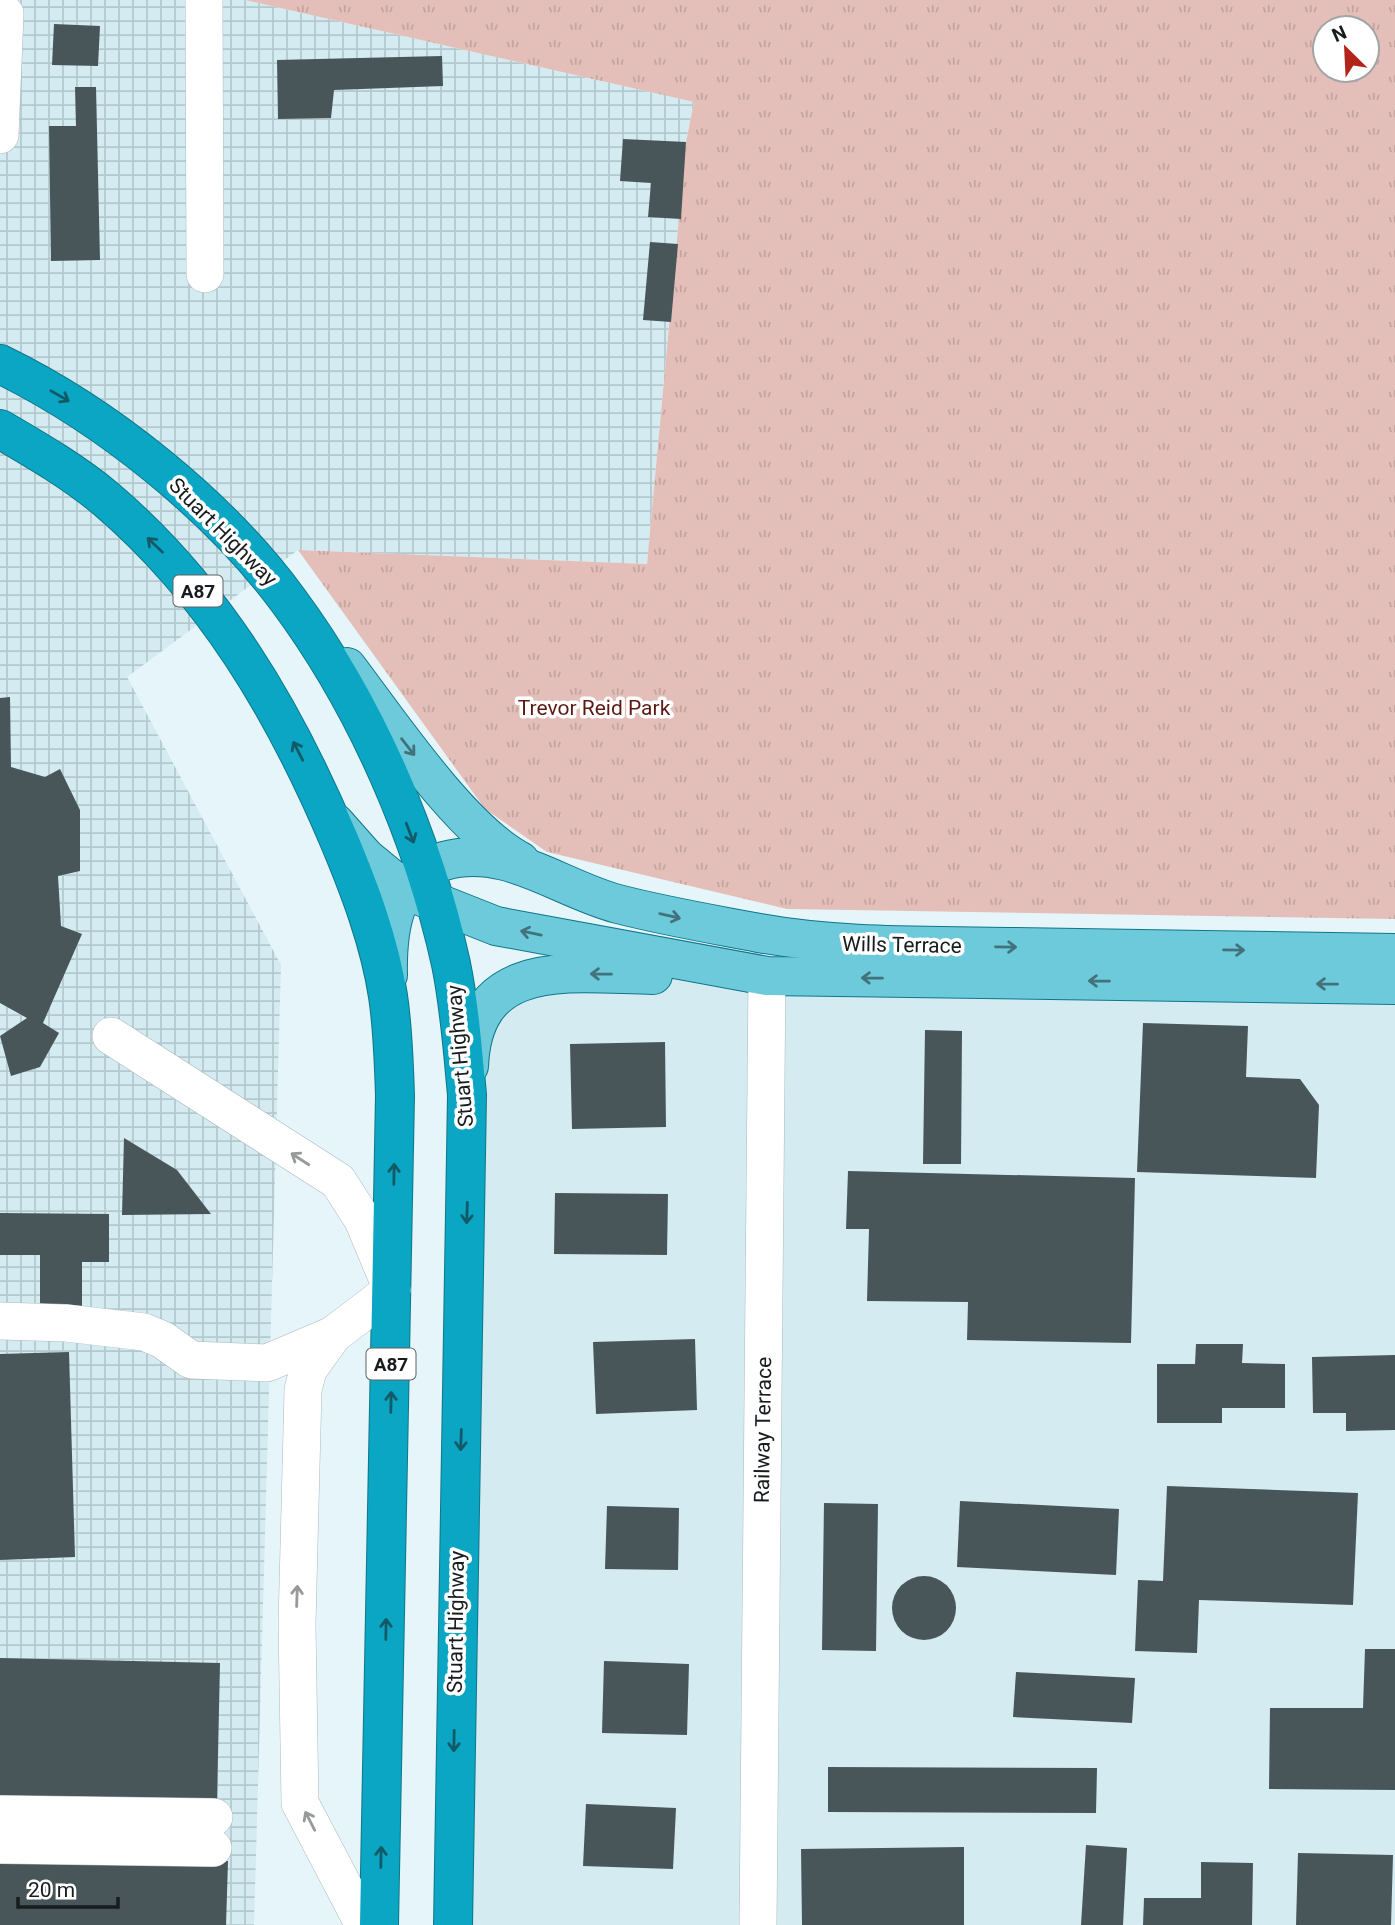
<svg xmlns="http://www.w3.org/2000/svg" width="1395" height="1925" viewBox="0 0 1395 1925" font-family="Roboto,sans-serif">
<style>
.built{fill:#d3ebf1}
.industrial{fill:url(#industrial-grid)}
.park{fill:url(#park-tufts);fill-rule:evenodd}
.building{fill:#495659}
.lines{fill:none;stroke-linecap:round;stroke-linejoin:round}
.minor-casing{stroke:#acbabe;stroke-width:38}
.major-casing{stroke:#0f7689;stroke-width:40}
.highway-casing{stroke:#0f7689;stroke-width:40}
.minor{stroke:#fff;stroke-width:37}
.major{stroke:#6dcadb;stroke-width:38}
.highway{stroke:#0ba6c3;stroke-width:38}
.oneway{stroke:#125a68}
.oneway2{stroke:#42737c}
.oneway3{stroke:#97999a}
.labels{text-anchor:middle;stroke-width:7;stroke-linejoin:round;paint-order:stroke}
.shield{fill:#fff;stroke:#5d6062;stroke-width:2}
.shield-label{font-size:19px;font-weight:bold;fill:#171c1e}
.street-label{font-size:21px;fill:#171c1e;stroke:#fff}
.park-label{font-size:21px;fill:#5d1913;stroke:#fff}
</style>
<defs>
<pattern id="industrial-grid" width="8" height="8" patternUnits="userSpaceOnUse" patternTransform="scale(1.75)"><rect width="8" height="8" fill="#d3ebf1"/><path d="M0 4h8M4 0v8" fill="none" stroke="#b4c9ce"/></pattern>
<pattern id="park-tufts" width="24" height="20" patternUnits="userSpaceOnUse" patternTransform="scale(1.75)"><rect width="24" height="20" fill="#e4bfb9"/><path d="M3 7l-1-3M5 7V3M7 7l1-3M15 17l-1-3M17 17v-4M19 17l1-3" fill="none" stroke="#c3a49f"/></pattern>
</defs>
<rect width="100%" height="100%" fill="#e6f5f9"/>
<path class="built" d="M 556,974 L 1395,985 L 1395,1925 L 453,1925 L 470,1042 Z"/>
<path class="industrial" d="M 0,0 L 245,0 L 694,102 L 686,142 L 647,564 L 298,550 L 127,677 L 281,965 L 254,1925 L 0,1925 Z"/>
<path class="park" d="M 245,0 L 1395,0 L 1395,919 L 787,909 L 547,852 L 485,809 L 298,550 L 647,564 L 686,142 L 694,102 ZM 1325,28 L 1367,28 L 1367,70 L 1325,70 Z"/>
<g class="building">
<path d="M 54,24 L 100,26 L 98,66 L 52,65 Z"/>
<path d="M 442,56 L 443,86 L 334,90 L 331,118 L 278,119 L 277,60 Z"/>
<path d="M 75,87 L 96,87 L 100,260 L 51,261 L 49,126 L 76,126 Z"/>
<path d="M 623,139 L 686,142 L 681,219 L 648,217 L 651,183 L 620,181 Z"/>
<path d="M 650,242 L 678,244 L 671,322 L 643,320 Z"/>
<path d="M 10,697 L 11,767 L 45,777 L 60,769 L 80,810 L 80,871 L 58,876 L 61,926 L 82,934 L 43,1023 L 59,1033 L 40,1067 L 11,1076 L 0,1036 L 27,1018 L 0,1003 L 0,698 Z"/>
<path d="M 1143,1023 L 1248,1026 L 1246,1077 L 1300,1079 L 1319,1105 L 1316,1178 L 1137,1172 Z"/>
<path d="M 925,1030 L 962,1031 L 961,1164 L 923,1164 Z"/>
<path d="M 665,1042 L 666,1127 L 572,1129 L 570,1044 Z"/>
<path d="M 124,1138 L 177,1170 L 211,1214 L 122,1215 Z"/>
<path d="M 848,1171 L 1135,1178 L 1131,1343 L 967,1340 L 968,1302 L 867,1301 L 869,1229 L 846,1229 Z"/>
<path d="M 555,1193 L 668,1194 L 667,1255 L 554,1254 Z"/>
<path d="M 0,1213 L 109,1214 L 109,1262 L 82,1262 L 82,1319 L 40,1319 L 40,1255 L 0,1255 Z"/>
<path d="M 695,1339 L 697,1410 L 596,1414 L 593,1342 Z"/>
<path d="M 1196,1344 L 1243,1344 L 1242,1363 L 1285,1364 L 1285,1408 L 1222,1408 L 1222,1423 L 1157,1423 L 1157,1364 L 1195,1364 Z"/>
<path d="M 69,1352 L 75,1557 L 0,1560 L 0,1354 Z"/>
<path d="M 1395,1355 L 1395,1430 L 1346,1431 L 1346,1413 L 1313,1413 L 1312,1357 Z"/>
<path d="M 1167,1486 L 1358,1493 L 1353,1605 L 1199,1600 L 1197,1653 L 1135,1651 L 1138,1580 L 1163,1581 Z"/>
<path d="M 960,1501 L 1119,1509 L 1116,1575 L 957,1567 Z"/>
<path d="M 824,1503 L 878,1504 L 876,1651 L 822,1650 Z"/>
<path d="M 607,1506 L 679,1508 L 678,1570 L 605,1569 Z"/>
<circle cx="924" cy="1608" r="32"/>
<path d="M 1365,1649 L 1395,1649 L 1395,1790 L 1269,1789 L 1270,1708 L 1363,1708 Z"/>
<path d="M 0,1658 L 220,1663 L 217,1802 L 0,1797 Z"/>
<path d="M 604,1661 L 689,1664 L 687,1735 L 602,1733 Z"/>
<path d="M 1016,1672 L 1135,1678 L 1132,1723 L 1013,1717 Z"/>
<path d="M 828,1767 L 1097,1768 L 1096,1813 L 828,1812 Z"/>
<path d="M 586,1804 L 676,1808 L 673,1869 L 583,1866 Z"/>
<path d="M 1086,1845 L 1127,1848 L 1123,1925 L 1081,1925 Z"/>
<path d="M 964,1847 L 964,1925 L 802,1925 L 801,1849 Z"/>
<path d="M 1298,1853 L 1393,1855 L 1391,1925 L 1296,1925 Z"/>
<path d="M 0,1854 L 228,1861 L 226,1925 L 0,1925 Z"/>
<path d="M 1201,1862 L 1253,1863 L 1252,1925 L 1143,1925 L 1144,1898 L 1201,1898 Z"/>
</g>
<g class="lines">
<defs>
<g id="minor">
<path d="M 204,0 L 205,274"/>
<path d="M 0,11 L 5,14 L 0,135"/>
<path d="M 0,1321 L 66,1323 L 144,1332 L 163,1340 L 191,1360 L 267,1363 L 333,1335 L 392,1290 L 363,1220 L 338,1181 L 111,1036"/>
<path d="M 333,1335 L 308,1370 L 303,1390 L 297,1624 L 300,1803 L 364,1925"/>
<path d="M 0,1814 L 214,1817"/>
<path d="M 0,1845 L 213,1848"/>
<path d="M 758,1925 L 767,976"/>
</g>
<g id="major">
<path d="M 347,667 C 388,721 461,830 520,861"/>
<path d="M 335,823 L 366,858 L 405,890 L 496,926 L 767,976 L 1395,985"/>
<path d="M 388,975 C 387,931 393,876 444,861 C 506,843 560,889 618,904 C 664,916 712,924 759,933 C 842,948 928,945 1013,947 C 1140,949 1268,951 1395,953"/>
<path d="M 469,1066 C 474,955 572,974 653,975"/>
</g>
<g id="highway">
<path d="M 0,364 C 105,415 218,505 288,600 C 366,705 423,837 451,964 C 460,1008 463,1052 467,1095 L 453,1925"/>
<path d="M 0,429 C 36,450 74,472 106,499 C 214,591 284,710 339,840 C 360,890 380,943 388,996 C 393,1029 394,1063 395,1096 L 379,1925"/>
</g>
</defs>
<use href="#minor" class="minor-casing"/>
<use href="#major" class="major-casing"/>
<use href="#highway" class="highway-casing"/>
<use href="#minor" class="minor"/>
<use href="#major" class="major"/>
<use href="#highway" class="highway"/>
</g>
<defs><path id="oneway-shaft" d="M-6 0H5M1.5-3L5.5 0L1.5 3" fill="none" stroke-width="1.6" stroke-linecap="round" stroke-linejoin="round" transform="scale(1.75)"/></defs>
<g class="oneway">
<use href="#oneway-shaft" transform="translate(60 396) rotate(30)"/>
<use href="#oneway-shaft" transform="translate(155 545) rotate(-136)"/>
<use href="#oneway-shaft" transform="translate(298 751) rotate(-117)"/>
<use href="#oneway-shaft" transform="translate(410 833) rotate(69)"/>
<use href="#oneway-shaft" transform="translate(394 1174) rotate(-89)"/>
<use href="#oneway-shaft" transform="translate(467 1213) rotate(92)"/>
<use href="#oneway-shaft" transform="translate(391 1402) rotate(-89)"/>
<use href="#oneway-shaft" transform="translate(461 1440) rotate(92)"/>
<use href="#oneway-shaft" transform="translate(386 1629) rotate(-89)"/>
<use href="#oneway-shaft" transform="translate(454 1741) rotate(91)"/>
<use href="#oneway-shaft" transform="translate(381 1857) rotate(-89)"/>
</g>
<g class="oneway2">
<use href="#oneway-shaft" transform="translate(408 747) rotate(52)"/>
<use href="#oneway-shaft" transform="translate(670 916) rotate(13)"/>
<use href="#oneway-shaft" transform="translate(531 933) rotate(-168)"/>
<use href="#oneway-shaft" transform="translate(1006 947) rotate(1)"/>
<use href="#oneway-shaft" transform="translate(1234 950) rotate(1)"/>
<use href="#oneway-shaft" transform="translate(601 974) rotate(-179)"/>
<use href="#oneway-shaft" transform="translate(872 978) rotate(-179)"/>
<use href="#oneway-shaft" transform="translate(1099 981) rotate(-179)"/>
<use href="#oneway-shaft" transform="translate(1327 984) rotate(-179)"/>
</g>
<g class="oneway3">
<use href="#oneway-shaft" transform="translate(300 1159) rotate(-147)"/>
<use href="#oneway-shaft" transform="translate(297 1596) rotate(-88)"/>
<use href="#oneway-shaft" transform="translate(310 1821) rotate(-117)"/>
</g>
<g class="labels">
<g class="shield">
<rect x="173.5" y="575.5" width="49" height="31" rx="5"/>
<rect x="366.5" y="1348.5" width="49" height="31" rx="5"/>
</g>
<g class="shield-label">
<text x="198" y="598">A87</text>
<text x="391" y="1371">A87</text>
</g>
<g class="street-label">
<text transform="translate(223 532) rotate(45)" y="7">Stuart Highway</text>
<text transform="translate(902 945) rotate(1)" y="7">Wills Terrace</text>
<text transform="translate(460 1056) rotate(-95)" y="7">Stuart Highway</text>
<text transform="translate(763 1430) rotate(-89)" y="7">Railway Terrace</text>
<text transform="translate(456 1622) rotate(-89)" y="7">Stuart Highway</text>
</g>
<g class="park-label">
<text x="594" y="715">Trevor Reid Park</text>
</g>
</g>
<g transform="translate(1346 49) rotate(336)"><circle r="33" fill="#ffffff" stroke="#a2a4a5" stroke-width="2"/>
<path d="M0-5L12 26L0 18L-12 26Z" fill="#b3241b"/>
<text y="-10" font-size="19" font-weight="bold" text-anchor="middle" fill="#171c1e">N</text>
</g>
<path d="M18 1897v10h100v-10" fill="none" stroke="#171c1e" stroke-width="3.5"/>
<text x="28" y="1897" font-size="21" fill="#171c1e" stroke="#ffffff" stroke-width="5" paint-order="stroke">20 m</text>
</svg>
